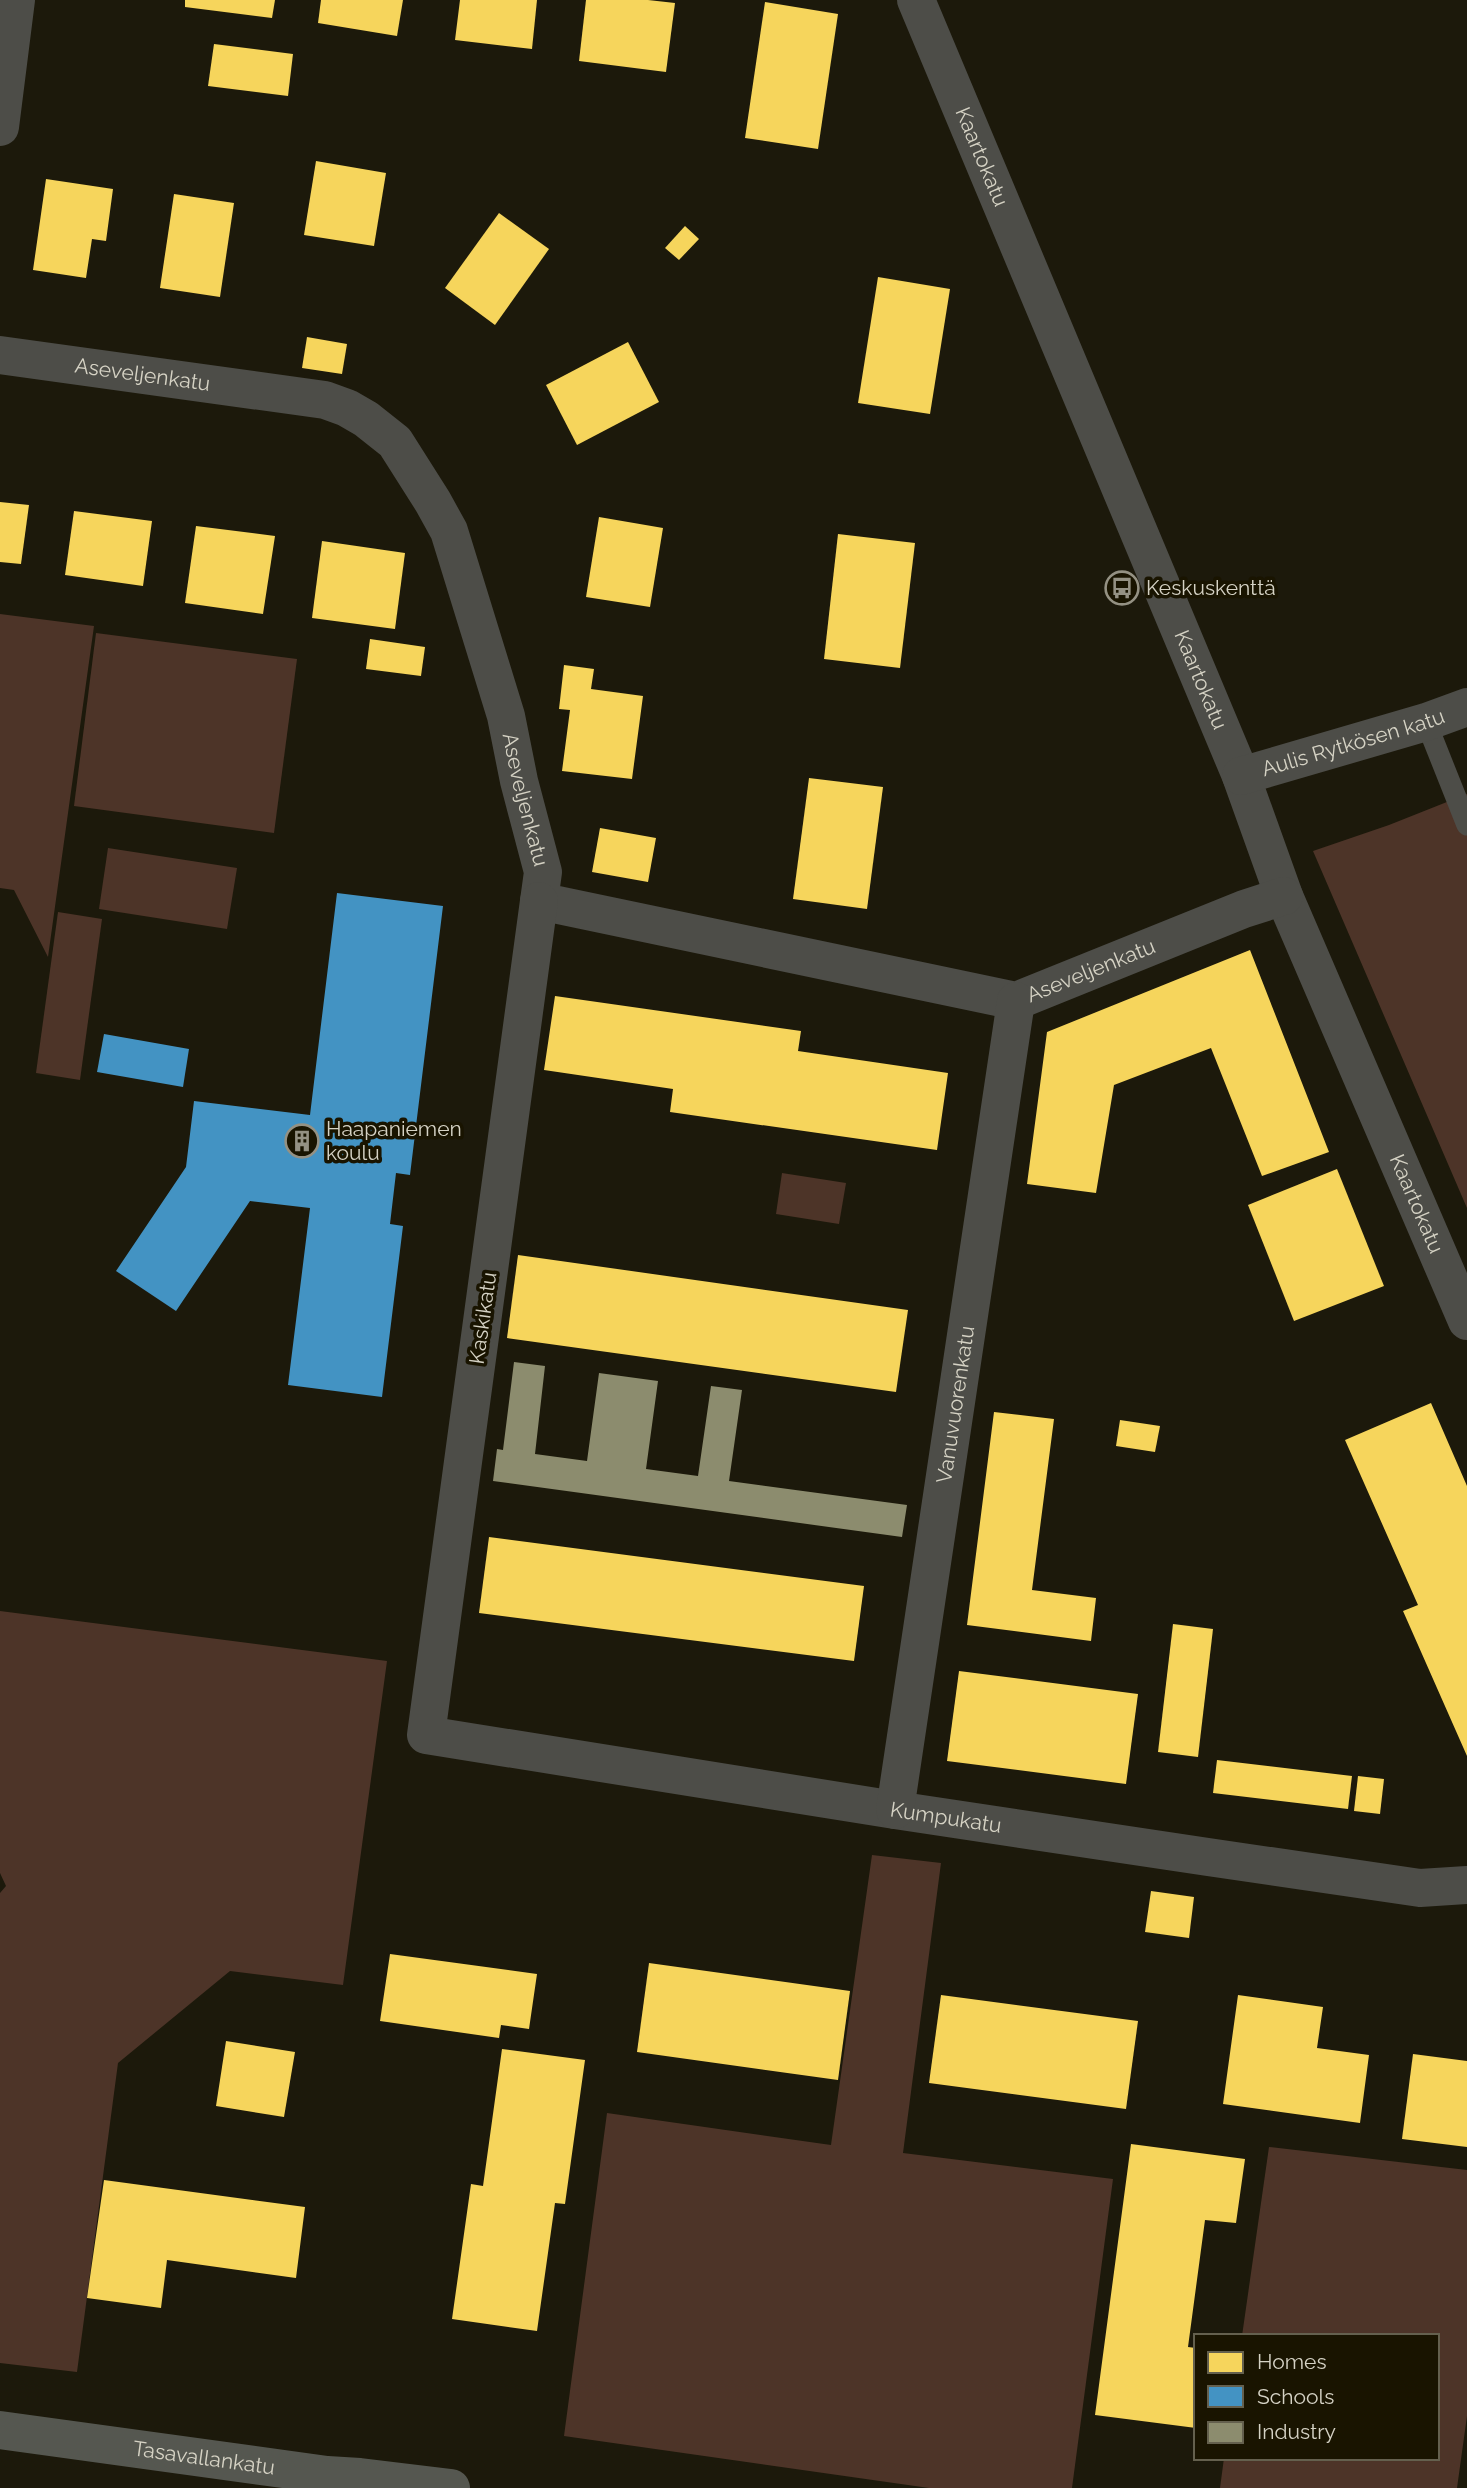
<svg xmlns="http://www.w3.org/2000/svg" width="1467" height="2488" viewBox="0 0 1467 2488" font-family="Raleway,sans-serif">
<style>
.green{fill:#4d3428}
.homes{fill:#f6d55c}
.schools{fill:#4393c3}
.industry{fill:#8c8c6e}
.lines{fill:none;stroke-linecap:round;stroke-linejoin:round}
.service{stroke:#4d4d48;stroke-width:21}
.minor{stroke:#4d4d48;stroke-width:38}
.primary{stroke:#555750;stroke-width:38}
.labels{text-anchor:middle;stroke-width:7;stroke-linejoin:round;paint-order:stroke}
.street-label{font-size:21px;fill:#d5d2c4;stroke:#191400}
.poi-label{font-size:21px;fill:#d5d2c4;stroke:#191400;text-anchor:start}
</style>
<rect width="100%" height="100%" fill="#1c190b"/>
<g class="green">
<path d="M 0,614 L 94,626 L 48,957 L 14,890 L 0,888 Z"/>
<path d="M 96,633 L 297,659 L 274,833 L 74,806 Z"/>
<path d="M 1467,794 L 1467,1208 L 1313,851 L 1389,825 Z"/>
<path d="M 108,848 L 237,868 L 227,929 L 99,909 Z"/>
<path d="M 58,912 L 102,919 L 80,1080 L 36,1073 Z"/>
<path d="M 782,1173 L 846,1183 L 839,1224 L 776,1214 Z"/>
<path d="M 0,1611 L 387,1661 L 343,1985 L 230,1971 L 118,2063 L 77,2372 L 0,2363 L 0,1893 L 6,1886 L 0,1873 Z"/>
<path d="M 872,1855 L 941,1863 L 903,2153 L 1113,2179 L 1072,2488 L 929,2488 L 564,2436 L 607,2113 L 831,2145 Z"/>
<path d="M 1269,2147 L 1467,2170 L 1467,2416 L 1457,2488 L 1220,2488 L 1224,2458 L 1437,2458 L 1437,2336 L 1242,2336 Z"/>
</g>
<g class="homes">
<path d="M 185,0 L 275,0 L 272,18 L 185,7 Z"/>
<path d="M 321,0 L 403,0 L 397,36 L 318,23 Z"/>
<path d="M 460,0 L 537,0 L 532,49 L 455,40 Z"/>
<path d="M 586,0 L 648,0 L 675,3 L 666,72 L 579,61 Z"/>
<path d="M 765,2 L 838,14 L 818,149 L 745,138 Z"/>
<path d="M 214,44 L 293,54 L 288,96 L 208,86 Z"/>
<path d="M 316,161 L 386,173 L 374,246 L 304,235 Z"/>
<path d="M 46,179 L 113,189 L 106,241 L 92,239 L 86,278 L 33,270 Z"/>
<path d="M 174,194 L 234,203 L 220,297 L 160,288 Z"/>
<path d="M 499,213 L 549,249 L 495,325 L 445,288 Z"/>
<path d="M 685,226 L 699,239 L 679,260 L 665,248 Z"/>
<path d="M 878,277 L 950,289 L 930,414 L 858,403 Z"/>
<path d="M 307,337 L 347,344 L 342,374 L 302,368 Z"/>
<path d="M 628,342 L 659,402 L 577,445 L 546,385 Z"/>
<path d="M 0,502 L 29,505 L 21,564 L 0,562 Z"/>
<path d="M 74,511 L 152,521 L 143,586 L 65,575 Z"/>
<path d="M 599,517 L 663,528 L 650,607 L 586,597 Z"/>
<path d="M 196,526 L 275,536 L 263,614 L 185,603 Z"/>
<path d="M 838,534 L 915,543 L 900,668 L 824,659 Z"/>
<path d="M 322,541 L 405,553 L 395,629 L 312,618 Z"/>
<path d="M 370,639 L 425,647 L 421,676 L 366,669 Z"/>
<path d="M 564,665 L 594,669 L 591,689 L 643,696 L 632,779 L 562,771 L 570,710 L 559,709 Z"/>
<path d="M 809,778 L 883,787 L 867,909 L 793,899 Z"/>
<path d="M 600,828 L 656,838 L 648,882 L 592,872 Z"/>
<path d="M 1250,950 L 1329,1152 L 1262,1176 L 1211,1048 L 1114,1085 L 1096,1193 L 1027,1184 L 1047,1032 Z"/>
<path d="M 555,996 L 801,1031 L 798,1051 L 948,1073 L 937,1150 L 670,1112 L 673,1089 L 544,1070 Z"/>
<path d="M 1337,1169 L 1384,1286 L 1294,1321 L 1248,1205 Z"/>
<path d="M 518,1255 L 908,1310 L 896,1392 L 507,1338 Z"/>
<path d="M 1431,1403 L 1467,1486 L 1467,1756 L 1403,1611 L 1418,1605 L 1345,1440 Z"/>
<path d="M 994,1412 L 1054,1419 L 1032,1590 L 1096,1598 L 1091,1641 L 967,1625 Z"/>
<path d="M 1120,1420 L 1160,1426 L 1155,1452 L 1116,1446 Z"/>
<path d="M 489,1537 L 864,1586 L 854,1661 L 479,1613 Z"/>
<path d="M 1173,1624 L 1213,1629 L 1198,1757 L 1158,1752 Z"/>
<path d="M 959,1671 L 1138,1694 L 1126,1784 L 947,1761 Z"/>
<path d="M 1217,1760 L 1352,1776 L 1348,1809 L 1213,1793 Z"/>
<path d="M 1358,1776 L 1384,1779 L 1380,1814 L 1354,1811 Z"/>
<path d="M 1151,1891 L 1194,1897 L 1189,1938 L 1145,1932 Z"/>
<path d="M 390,1954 L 537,1974 L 529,2029 L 501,2025 L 499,2038 L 380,2021 Z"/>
<path d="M 649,1963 L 850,1991 L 838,2080 L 637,2052 Z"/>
<path d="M 941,1995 L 1138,2021 L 1126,2109 L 929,2083 Z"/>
<path d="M 1238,1995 L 1323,2007 L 1317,2048 L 1369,2055 L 1360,2123 L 1223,2104 Z"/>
<path d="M 226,2041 L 295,2052 L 284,2117 L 216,2106 Z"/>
<path d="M 502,2049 L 585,2060 L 565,2204 L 555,2203 L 537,2331 L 452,2319 L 471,2184 L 483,2186 Z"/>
<path d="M 1413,2054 L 1467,2061 L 1467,2147 L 1402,2139 Z"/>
<path d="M 1131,2144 L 1245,2159 L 1236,2223 L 1205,2220 L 1188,2347 L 1196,2348 L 1196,2428 L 1095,2415 Z"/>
<path d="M 104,2180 L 305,2207 L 296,2278 L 167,2260 L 161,2308 L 87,2298 Z"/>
</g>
<g class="schools">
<path d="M 337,893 L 443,906 L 410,1175 L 396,1173 L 390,1224 L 403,1226 L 382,1397 L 288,1385 L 310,1208 L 250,1201 L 176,1311 L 116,1271 L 186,1167 L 194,1101 L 310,1115 Z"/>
<path d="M 104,1034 L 189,1049 L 183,1087 L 97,1072 Z"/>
</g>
<path class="industry" d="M 514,1362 L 545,1366 L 535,1454 L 587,1461 L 599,1373 L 658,1381 L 646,1469 L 698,1476 L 711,1386 L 742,1390 L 729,1481 L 907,1505 L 902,1537 L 493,1481 L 497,1449 L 503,1450 Z"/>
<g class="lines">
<path class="service" d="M 1426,722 L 1467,825"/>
<g class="minor">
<path id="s1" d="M 916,0 L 1241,776 L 1284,896 L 1467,1321"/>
<path d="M 0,127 L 16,0"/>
<path id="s2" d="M 0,355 L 325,400 L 347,408 L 366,419 L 395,442 L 433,502 L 449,531 L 506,716 L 519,781 L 543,872 L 539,901 L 1016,1001 L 1244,909 L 1284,896"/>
<path id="s3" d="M 1241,776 L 1426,722 L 1467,707"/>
<path id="s4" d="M 539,901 L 426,1735 L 895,1810 L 1208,1857 L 1420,1888 L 1467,1885"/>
<path id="s5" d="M 895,1810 L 1016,1001"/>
</g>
<path class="primary" id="s6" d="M 0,2430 L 327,2475 L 360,2477 L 451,2488"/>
</g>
<defs>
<symbol id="bus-ring" viewBox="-11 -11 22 22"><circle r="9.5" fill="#191400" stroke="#949183" stroke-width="1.5"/><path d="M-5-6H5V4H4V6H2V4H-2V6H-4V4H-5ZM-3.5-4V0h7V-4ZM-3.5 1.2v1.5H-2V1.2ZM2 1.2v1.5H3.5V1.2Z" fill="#949183"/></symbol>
<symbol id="building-ring" viewBox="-11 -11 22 22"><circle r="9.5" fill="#191400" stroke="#949183" stroke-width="1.5"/><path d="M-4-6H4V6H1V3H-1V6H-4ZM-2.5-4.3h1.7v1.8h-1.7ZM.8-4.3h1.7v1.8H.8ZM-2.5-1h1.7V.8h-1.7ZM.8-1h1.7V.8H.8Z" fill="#949183"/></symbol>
</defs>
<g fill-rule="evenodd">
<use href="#bus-ring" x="1103" y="569" width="38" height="38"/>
<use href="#building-ring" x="283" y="1122" width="38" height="38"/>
</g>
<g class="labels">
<g class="street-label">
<text dy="7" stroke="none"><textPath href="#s1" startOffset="170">Kaartokatu</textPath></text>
<text dy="7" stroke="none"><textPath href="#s2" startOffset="144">Aseveljenkatu</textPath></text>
<text dy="7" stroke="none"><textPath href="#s1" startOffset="737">Kaartokatu</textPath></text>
<text dy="7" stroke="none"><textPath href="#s3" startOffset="117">Aulis Rytkösen katu</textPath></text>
<text dy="7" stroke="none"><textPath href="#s2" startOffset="794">Aseveljenkatu</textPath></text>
<text dy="7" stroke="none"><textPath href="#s2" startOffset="1466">Aseveljenkatu</textPath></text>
<text dy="7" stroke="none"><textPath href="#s1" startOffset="1304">Kaartokatu</textPath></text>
<text transform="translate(483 1318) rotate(-82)" y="7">Kaskikatu</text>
<text dy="7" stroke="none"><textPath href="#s5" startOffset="410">Vanuvuorenkatu</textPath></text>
<text dy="7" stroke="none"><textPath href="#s4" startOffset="1368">Kumpukatu</textPath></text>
<text dy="7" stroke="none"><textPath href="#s6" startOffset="206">Tasavallankatu</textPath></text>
</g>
<g class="poi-label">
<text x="1146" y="595">Keskuskenttä</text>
<text x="326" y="1136">Haapaniemen<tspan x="326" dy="24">koulu</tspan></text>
</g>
</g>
<rect x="1194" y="2334" width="245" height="126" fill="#191400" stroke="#64604e" stroke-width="2"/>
<rect x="1208" y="2352" width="35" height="21" fill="#f6d55c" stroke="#64604e" stroke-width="2"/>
<text x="1257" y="2369" font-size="21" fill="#d5d2c4">Homes</text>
<rect x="1208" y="2386" width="35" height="21" fill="#4393c3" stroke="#64604e" stroke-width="2"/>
<text x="1257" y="2404" font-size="21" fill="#d5d2c4">Schools</text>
<rect x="1208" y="2422" width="35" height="21" fill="#8c8c6e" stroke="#64604e" stroke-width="2"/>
<text x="1257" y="2439" font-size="21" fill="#d5d2c4">Industry</text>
</svg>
